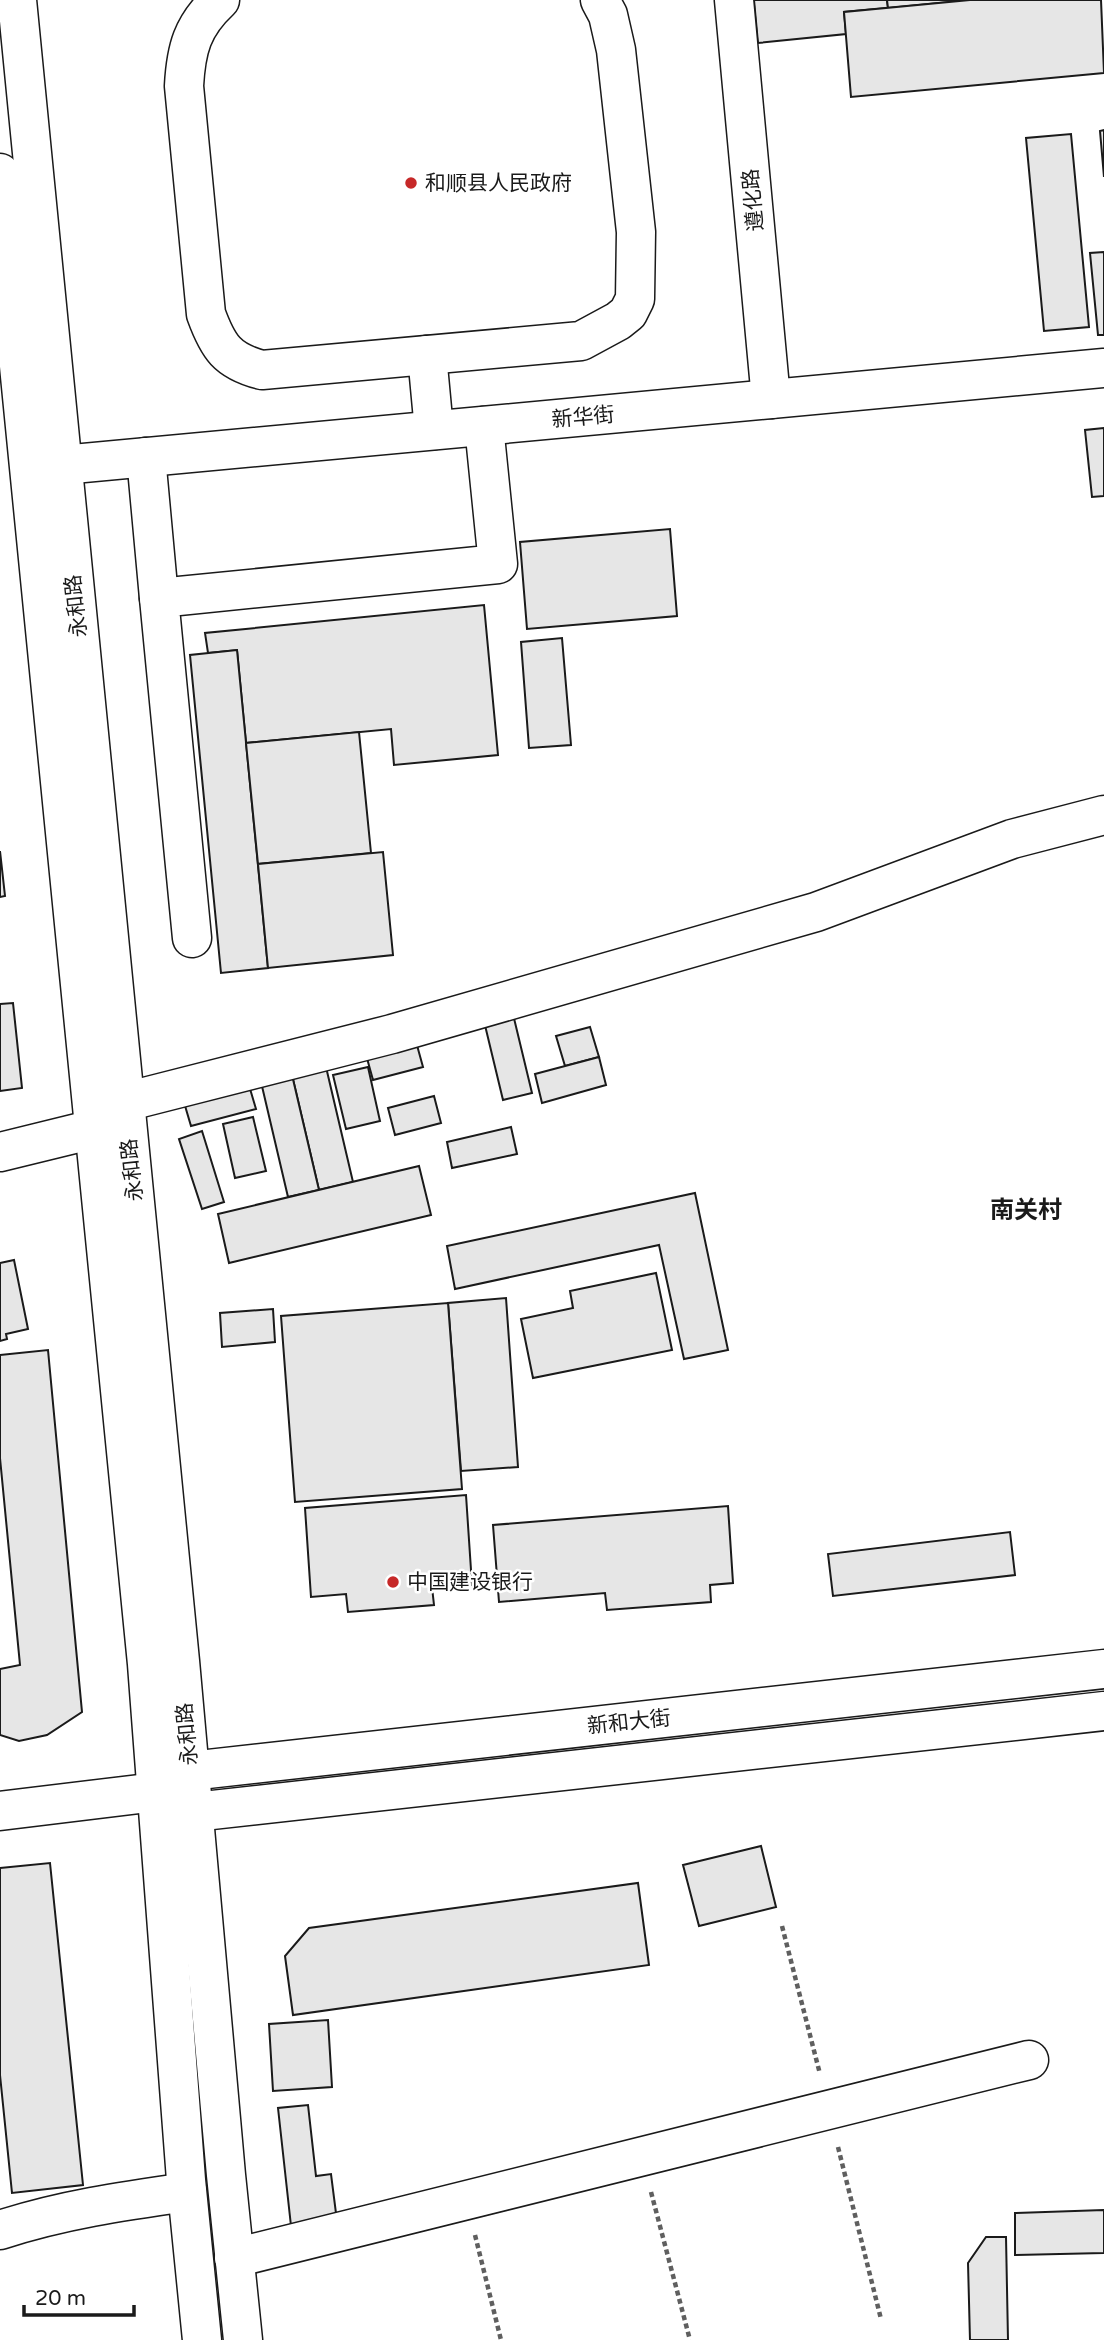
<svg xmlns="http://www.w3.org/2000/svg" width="1104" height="2340" viewBox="0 0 1104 2340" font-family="'Varela Round','Noto Sans SC',sans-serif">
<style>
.building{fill:#e6e6e6;stroke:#1a1a1a;stroke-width:2}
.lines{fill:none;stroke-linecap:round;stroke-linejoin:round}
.minor-casing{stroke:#1a1a1a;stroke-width:41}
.major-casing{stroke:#1a1a1a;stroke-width:41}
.path{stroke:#5f5f5f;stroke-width:4.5;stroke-dasharray:5 3.5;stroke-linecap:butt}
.minor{stroke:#fff;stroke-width:38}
.major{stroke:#fff;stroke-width:38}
.poi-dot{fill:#c62828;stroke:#fff;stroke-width:2.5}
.labels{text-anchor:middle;stroke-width:5;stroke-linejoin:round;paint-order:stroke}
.poi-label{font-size:21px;fill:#1a1a1a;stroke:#fff;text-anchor:start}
.street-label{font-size:21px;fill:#1a1a1a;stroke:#fff}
.quarter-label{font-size:24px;font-weight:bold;fill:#1a1a1a;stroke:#fff}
</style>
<rect width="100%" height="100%" fill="#fff"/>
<g class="building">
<path d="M 754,0 L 887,0 L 888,8 L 844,12 L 846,34 L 758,43 Z"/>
<path d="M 887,0 L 970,0 L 888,8 Z"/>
<path d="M 970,0 L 1101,0 L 1104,73 L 851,97 L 844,12 Z"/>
<path d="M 1104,130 L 1104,177 L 1100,131 Z"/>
<path d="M 1071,134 L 1089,327 L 1044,331 L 1026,138 Z"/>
<path d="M 1104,252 L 1104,335 L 1098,335 L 1090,253 Z"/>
<path d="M 1104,428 L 1104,496 L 1092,497 L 1085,430 Z"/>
<path d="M 670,529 L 677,616 L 527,629 L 520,542 Z"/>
<path d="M 484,605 L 498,755 L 394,765 L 391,729 L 246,743 L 237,650 L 208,653 L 205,633 Z"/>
<path d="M 562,638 L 571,745 L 529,748 L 521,642 Z"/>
<path d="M 237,650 L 268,968 L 221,973 L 190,655 Z"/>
<path d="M 359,732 L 371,853 L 258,864 L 246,743 Z"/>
<path d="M 0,851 L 5,896 L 0,897 Z"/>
<path d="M 383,852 L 393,955 L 268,968 L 258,864 Z"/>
<path d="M 13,1003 L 22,1088 L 0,1091 L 0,1004 Z"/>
<path d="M 512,1010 L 532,1093 L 503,1100 L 483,1017 Z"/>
<path d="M 590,1027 L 599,1057 L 565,1066 L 556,1036 Z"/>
<path d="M 415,1038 L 423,1067 L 373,1080 L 365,1051 Z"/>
<path d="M 599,1057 L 606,1085 L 542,1103 L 535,1074 Z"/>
<path d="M 326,1067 L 353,1182 L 319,1190 L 292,1075 Z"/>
<path d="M 368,1067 L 380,1121 L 346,1129 L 333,1075 Z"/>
<path d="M 292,1075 L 319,1190 L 288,1197 L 261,1082 Z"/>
<path d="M 248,1082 L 256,1109 L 191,1126 L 183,1099 Z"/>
<path d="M 434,1096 L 441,1123 L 395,1135 L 388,1108 Z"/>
<path d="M 253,1117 L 266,1171 L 235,1178 L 223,1124 Z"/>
<path d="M 511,1127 L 517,1154 L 452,1168 L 447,1142 Z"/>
<path d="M 202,1131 L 224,1202 L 202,1209 L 179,1139 Z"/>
<path d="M 419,1166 L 431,1215 L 229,1263 L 218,1214 Z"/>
<path d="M 695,1193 L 728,1350 L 684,1359 L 659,1245 L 455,1289 L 447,1246 Z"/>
<path d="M 14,1260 L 28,1329 L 6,1334 L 7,1339 L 0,1341 L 0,1263 Z"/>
<path d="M 656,1273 L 672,1350 L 533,1378 L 521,1319 L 573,1308 L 570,1291 Z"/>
<path d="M 506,1298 L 518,1467 L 461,1471 L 448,1303 Z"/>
<path d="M 448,1303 L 462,1489 L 295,1502 L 281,1316 Z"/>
<path d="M 273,1309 L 275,1342 L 222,1347 L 220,1313 Z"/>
<path d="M 48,1350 L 82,1712 L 47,1735 L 19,1741 L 0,1735 L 0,1669 L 20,1665 L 0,1458 L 0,1355 Z"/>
<path d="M 466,1495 L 472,1585 L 432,1587 L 434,1605 L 348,1612 L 346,1594 L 311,1597 L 305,1508 Z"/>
<path d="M 728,1506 L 733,1583 L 710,1585 L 711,1602 L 607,1610 L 605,1593 L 499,1602 L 493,1525 Z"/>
<path d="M 1010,1532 L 1015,1575 L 833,1596 L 828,1554 Z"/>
<path d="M 761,1846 L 776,1907 L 699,1926 L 683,1865 Z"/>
<path d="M 50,1863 L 83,2185 L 12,2193 L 0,2075 L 0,1868 Z"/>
<path d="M 638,1883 L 649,1965 L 293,2015 L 285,1956 L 309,1928 Z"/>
<path d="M 328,2020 L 332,2087 L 273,2091 L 269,2024 Z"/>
<path d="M 308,2105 L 316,2176 L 331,2174 L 338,2229 L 292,2235 L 278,2108 Z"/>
<path d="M 1104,2210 L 1104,2253 L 1015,2255 L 1015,2213 Z"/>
<path d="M 986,2237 L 1006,2237 L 1008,2340 L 970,2340 L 968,2263 Z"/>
</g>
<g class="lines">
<defs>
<g id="minor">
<path d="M 220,0 C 192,26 186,49 184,86 L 206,314 C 218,347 227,361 262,370 L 581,341 L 618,321 L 628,313 L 635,299 L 636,232 L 616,50 L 608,15 L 600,0"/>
<path d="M 734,0 L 771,399"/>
<path d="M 427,355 L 434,430"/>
<path d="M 146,457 L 159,598"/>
<path d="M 62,465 L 1104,368"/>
<path d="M 192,938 L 159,598 L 498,564 L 484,426"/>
<path d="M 125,1102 L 392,1034 L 816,912 L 1012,839 L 1104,815"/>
<path d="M 0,1152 L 94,1129"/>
<path d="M 0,1811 L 156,1792"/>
<path d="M 0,2230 C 61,2210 123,2201 187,2192"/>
<path d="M 234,2258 L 1029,2060"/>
</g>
<g id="major">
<path d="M 17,0 L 180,1661 L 226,2175 L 243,2340"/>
<path d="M 0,173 L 147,1664 L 186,2180 L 202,2340"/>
<path d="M 163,1774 L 1104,1669"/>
<path d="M 167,1815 L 1104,1711"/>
</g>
</defs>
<use href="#minor" class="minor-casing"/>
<use href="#major" class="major-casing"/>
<g class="path">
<path d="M 782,1926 L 820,2074"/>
<path d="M 838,2147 L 881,2319"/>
<path d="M 651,2192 L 690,2340"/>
<path d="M 475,2235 L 501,2340"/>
</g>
<use href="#minor" class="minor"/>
<use href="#major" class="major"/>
</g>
<g class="poi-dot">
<circle cx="411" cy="183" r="7"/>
<circle cx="393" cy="1582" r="7"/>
</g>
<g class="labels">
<g class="poi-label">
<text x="425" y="190">和顺县人民政府</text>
<text x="407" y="1589">中国建设银行</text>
</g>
<g class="street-label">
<text transform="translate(753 200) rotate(-95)" y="7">遵化路</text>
<text transform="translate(583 417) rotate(-5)" y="7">新华街</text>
<text transform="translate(76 606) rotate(-96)" y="7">永和路</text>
<text transform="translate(132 1170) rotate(-96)" y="7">永和路</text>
<text transform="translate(629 1722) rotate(-6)" y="7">新和大街</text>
<text transform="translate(187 1734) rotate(-95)" y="7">永和路</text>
</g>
<g class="quarter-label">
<text x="1026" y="1218">南关村</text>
</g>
</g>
<path d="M24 2305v10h110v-10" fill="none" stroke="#1a1a1a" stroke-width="3.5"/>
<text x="35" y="2305" font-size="21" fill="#1a1a1a" stroke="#ffffff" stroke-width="5" paint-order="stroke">20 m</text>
</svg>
